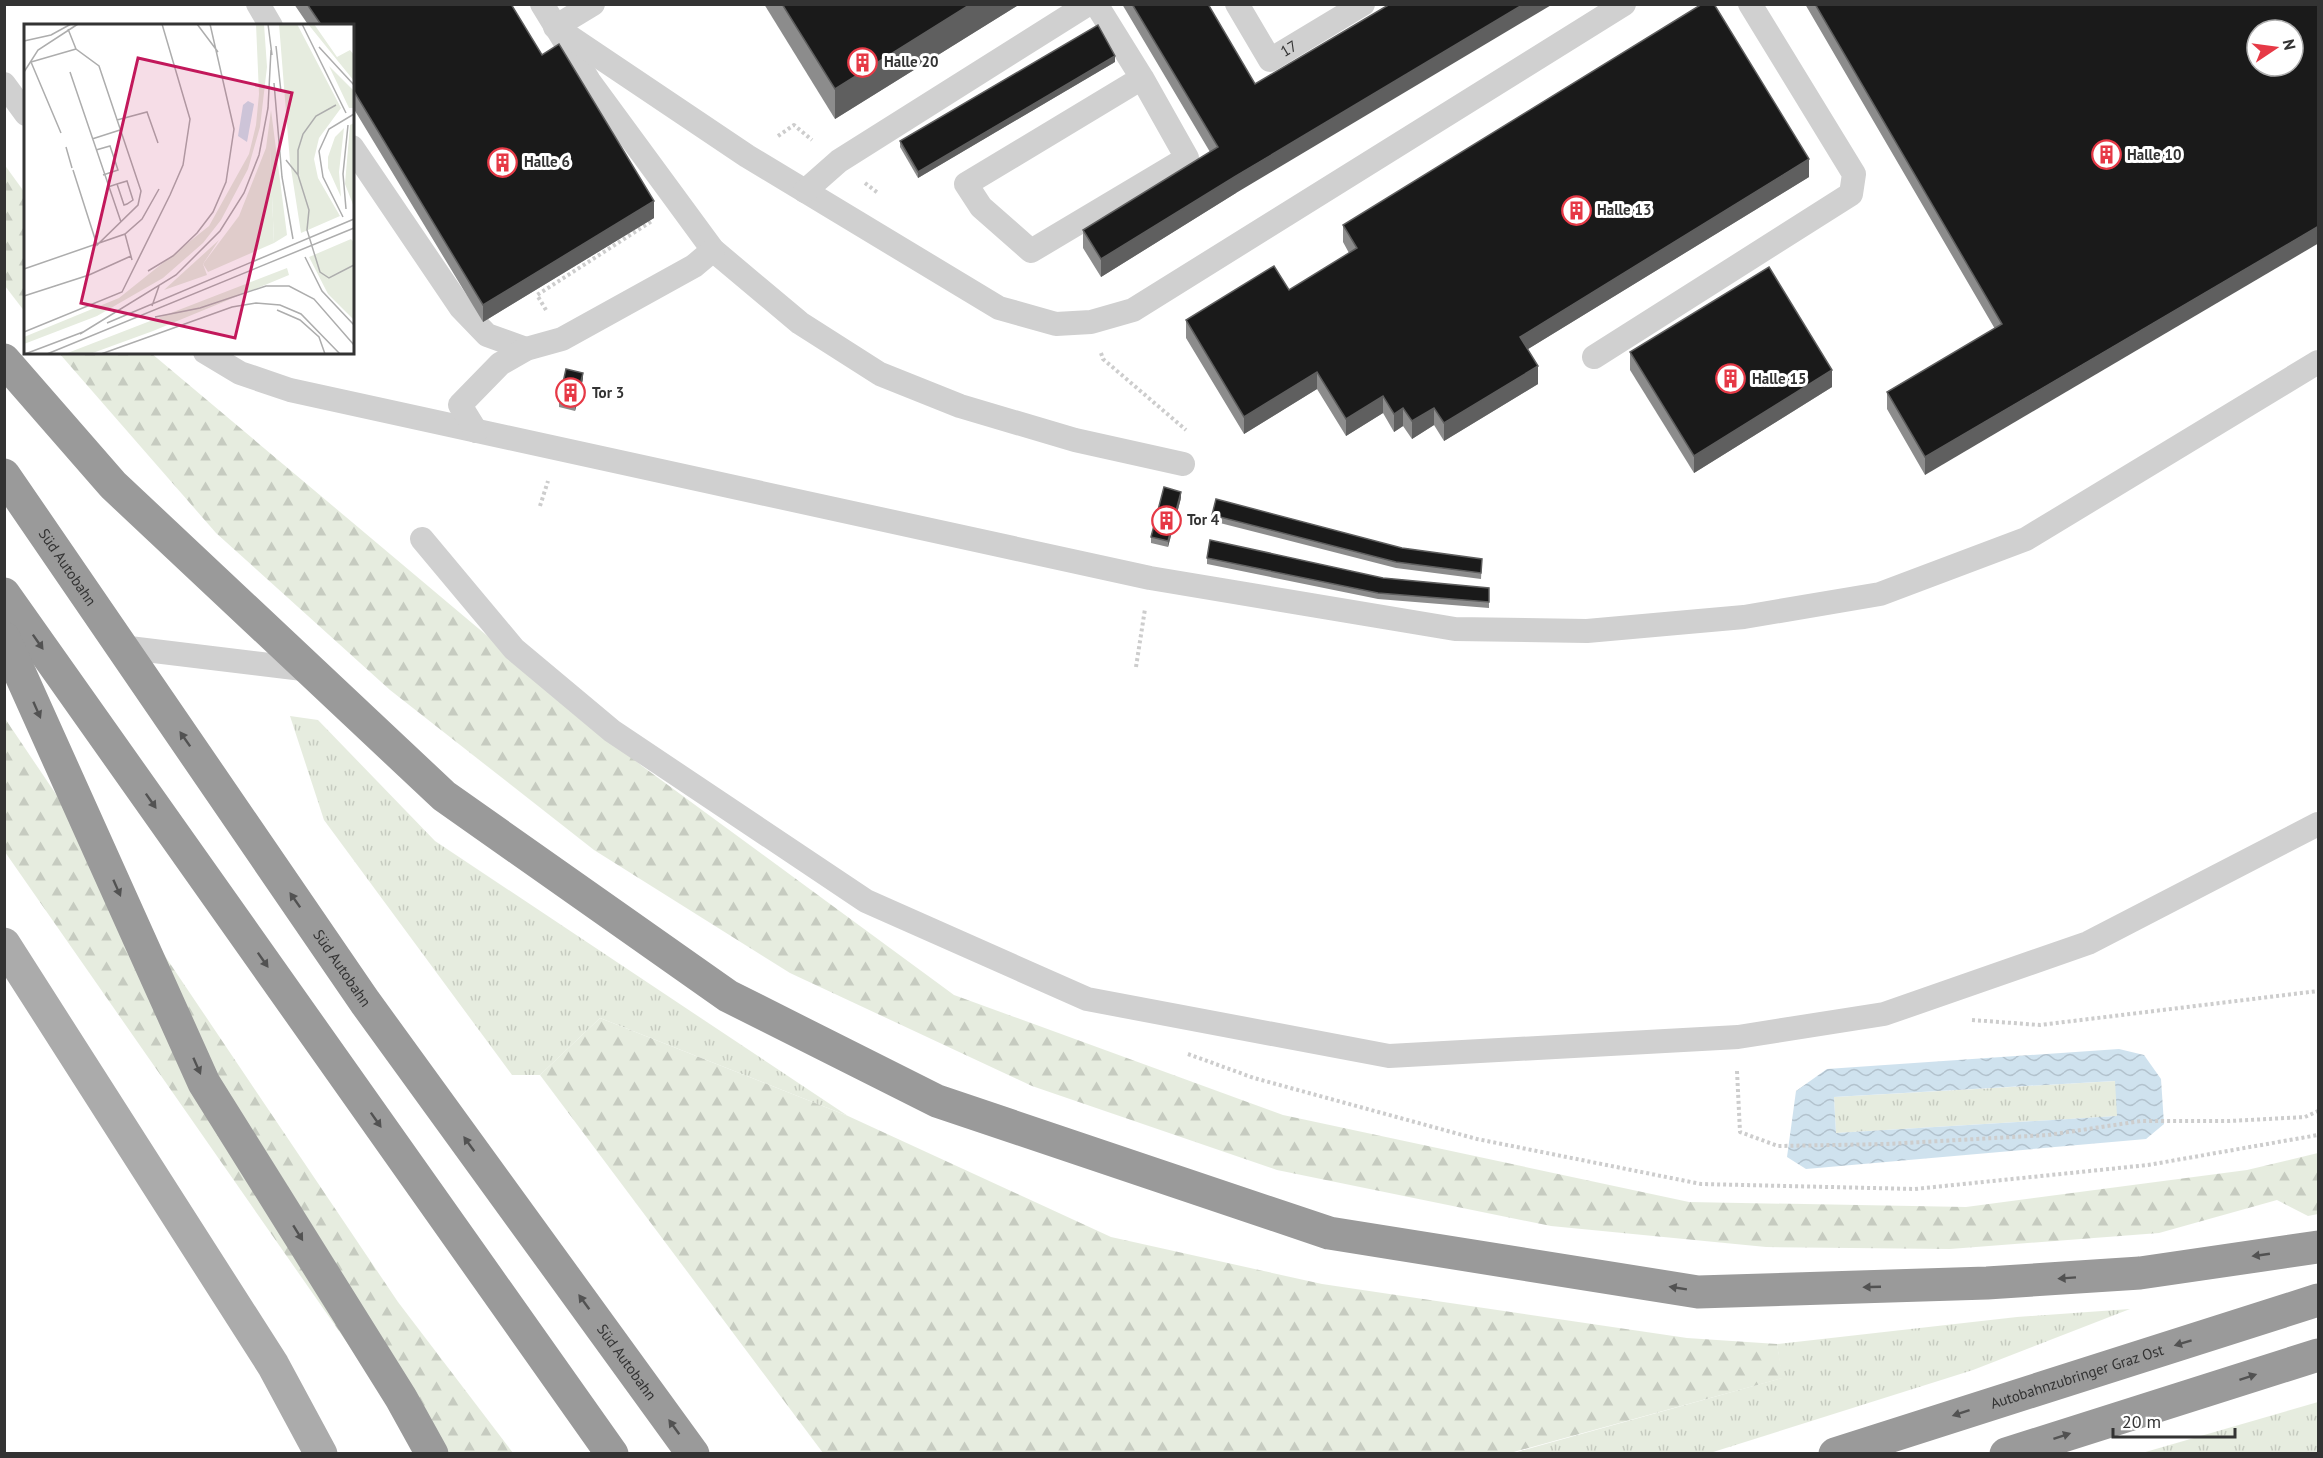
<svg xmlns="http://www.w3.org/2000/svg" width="2323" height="1458" viewBox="0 0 2323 1458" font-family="'PT Sans',sans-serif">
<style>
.grass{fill:url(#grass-tufts)}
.forest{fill:url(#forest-firs)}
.water{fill:url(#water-waves);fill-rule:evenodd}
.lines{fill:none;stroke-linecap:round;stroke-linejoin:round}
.path{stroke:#cdcdcd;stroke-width:4;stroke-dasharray:3 3;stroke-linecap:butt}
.service{stroke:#d0d0d0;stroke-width:24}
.primary{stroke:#ababab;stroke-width:33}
.motorway{stroke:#9a9a9a;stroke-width:33}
.wall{fill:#8c8c8c}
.shaded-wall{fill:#5f5f5f}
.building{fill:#1a1a1a;stroke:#5f5f5f;stroke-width:1.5;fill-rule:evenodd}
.oneway{fill:#525252}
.labels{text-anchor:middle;stroke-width:6;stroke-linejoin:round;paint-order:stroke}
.street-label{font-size:15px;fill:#333;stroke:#fff}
.poi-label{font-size:15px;font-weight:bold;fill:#333;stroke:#fff;text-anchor:start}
.inset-road{fill:none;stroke:#adadad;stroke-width:1.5}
.view{fill:#c2185b;fill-opacity:0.15;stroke:#c2185b;stroke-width:3}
.inset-edge{fill:none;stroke:#333;stroke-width:3}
</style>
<defs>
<pattern id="grass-tufts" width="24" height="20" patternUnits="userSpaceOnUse" patternTransform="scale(1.5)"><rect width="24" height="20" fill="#e6ecdf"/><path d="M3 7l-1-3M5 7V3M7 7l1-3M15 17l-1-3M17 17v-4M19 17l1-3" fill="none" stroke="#c6cbc0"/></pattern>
<pattern id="forest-firs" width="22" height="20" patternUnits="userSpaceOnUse" patternTransform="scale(1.5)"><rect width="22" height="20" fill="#e6ecdf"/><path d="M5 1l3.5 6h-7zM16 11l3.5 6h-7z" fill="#c6cbc0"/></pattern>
<pattern id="water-waves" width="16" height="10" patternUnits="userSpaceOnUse" patternTransform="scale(1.5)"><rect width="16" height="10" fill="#cfe2ee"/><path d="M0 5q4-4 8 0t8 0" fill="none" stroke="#b2c2cd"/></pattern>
</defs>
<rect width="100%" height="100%" fill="#fff"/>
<g class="grass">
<path d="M 290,716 L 318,720 L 435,841 L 848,1116 L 600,1018 L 540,1075 L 512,1075 L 324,820 Z"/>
<path d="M 2116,1081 L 2118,1116 L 1836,1133 L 1834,1097 Z"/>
<path d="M 2130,1309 L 1973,1370 L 1710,1453 L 1510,1454 L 1782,1378 L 1777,1344 L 2017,1317 Z"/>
<path d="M 2318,1402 L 2318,1453 L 2142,1453 Z"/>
</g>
<g class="forest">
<path d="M 4,164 L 25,193 L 25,312 L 5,286 Z"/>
<path d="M 59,353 L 151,353 L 642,766 L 954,995 L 1283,1115 L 1689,1202 L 1966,1207 L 2247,1170 L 2318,1153 L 2318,1214 L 2308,1216 L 2277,1200 L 2159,1233 L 1950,1249 L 1766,1247 L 1551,1226 L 1277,1170 L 1032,1086 L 790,973 L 594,850 L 390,690 L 216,533 Z"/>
<path d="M 4,717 L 398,1302 L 513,1453 L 424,1453 L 5,852 Z"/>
<path d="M 600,1018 L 848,1116 L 1111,1237 L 1322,1284 L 1687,1338 L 1777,1344 L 1783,1378 L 1510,1453 L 823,1453 L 540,1075 Z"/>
</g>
<path class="water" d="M 2119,1049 L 2144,1055 L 2161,1079 L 2164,1124 L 2146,1139 L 1806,1169 L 1787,1157 L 1796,1091 L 1827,1069 ZM 2115,1081 L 2117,1116 L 1836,1133 L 1834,1097 Z"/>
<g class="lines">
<g class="path">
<path d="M 778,136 L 794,125 L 812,140"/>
<path d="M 865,183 L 878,193"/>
<path d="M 546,310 L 537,295 L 652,221"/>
<path d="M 1101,353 L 1103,359 L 1186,430"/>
<path d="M 540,506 L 548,481"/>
<path d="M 1136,667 L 1145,609"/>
<path d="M 1972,1020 L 2040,1025 L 2318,991"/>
<path d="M 1188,1054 L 1254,1078 L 1477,1139 L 1701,1184 L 1915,1189 L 2148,1165 L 2318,1135"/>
<path d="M 1737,1071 L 1740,1132 L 1778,1146 L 1887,1144 L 2048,1135 L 2141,1121 L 2230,1121 L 2305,1117 L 2318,1111"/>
</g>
<g class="service">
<path d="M 258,4 L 271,26"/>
<path d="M 542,4 L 589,81 L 713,250 L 800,323 L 880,374 L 960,406 L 1075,440 L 1183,464"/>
<path d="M 593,4 L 555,27 L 747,156 L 999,308 L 1056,324 L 1091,322 L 1133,310 L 1624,4"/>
<path d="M 1096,4 L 1142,78 L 1187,158 L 1031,251 L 981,207 L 966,184 L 1142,78"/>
<path id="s1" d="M 1237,4 L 1270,60 L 1363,4"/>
<path d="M 4,84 L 26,114"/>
<path d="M 352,147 L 461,308 L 487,335 L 526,349"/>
<path d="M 805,191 L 839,161 L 1088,4"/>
<path d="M 205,352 L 240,373 L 290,390 L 1150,578 L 1455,629 L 1587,631 L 1744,617 L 1880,594 L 2026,539 L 2318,362"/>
<path d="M 1594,357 L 1851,194 L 1854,174 L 1750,4"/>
<path d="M 476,431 L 460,405 L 500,364 L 526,349 L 562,339 L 694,266 L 713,250"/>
<path d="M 422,539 L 514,649 L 612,731 L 866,901 L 1087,999 L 1389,1056 L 1738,1037 L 1884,1014 L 2088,943 L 2318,824"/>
<path d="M 121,647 L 311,670"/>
</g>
<path class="primary" d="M 4,944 L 273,1365 L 321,1454"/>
<g class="motorway">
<path d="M 4,360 L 113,485 L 444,796 L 728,996 L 937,1101 L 1329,1233 L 1698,1292 L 1987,1283 L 2140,1273 L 2318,1247"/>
<path id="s2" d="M 4,475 L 365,1002 L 693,1454"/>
<path d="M 4,594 L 612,1454"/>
<path d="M 4,638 L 204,1083 L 401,1398 L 432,1454"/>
<path id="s3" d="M 1835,1454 L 2318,1300"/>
<path d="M 2006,1454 L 2318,1355"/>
</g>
</g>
<g class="wall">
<path d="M 294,4 L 511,4 L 542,55 L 654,218 L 483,322 L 352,106 L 352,26 L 309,26 Z"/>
<path d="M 764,4 L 1020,4 L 835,119 Z"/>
<path d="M 1122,4 L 1208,4 L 1255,84 L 1236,193 L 1101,277 L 1083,248 L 1083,230 L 1210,152 Z"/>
<path d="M 1805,4 L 2319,4 L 1925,475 L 1887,409 L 1887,392 L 1995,329 Z"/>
<path d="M 1115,62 L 918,178 L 900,147 L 900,141 Z"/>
<path d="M 1809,177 L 1528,349 L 1538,384 L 1444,441 L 1434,425 L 1412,439 L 1403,426 L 1394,432 L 1383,413 L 1346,436 L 1317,389 L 1244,434 L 1186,338 L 1186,320 L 1289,290 L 1349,253 L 1343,242 L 1343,225 Z"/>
<path d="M 1630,352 L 1832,387 L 1694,473 L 1630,370 Z"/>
<path d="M 583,379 L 575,411 L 559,407 L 559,401 Z"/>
<path d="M 1181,498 L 1168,547 L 1151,543 L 1151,537 Z"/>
<path d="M 1212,515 L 1402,548 L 1482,559 L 1481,579 L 1396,568 L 1212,521 Z"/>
<path d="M 1207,558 L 1383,578 L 1489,588 L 1489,608 L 1378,599 L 1207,564 Z"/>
</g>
<g class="shaded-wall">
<path d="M 971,4 L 1020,4 L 835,119 L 835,89 Z"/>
<path d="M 1524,4 L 1553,4 L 1236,193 L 1101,277 L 1101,259 L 1236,176 Z"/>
<path d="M 1115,56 L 1115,62 L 918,178 L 918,172 Z"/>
<path d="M 1809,159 L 1809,177 L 1520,354 L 1520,337 Z"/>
<path d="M 654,201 L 654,218 L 483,322 L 483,305 Z"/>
<path d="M 2319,226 L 2319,243 L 1925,475 L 1925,457 Z"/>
<path d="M 1538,366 L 1538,384 L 1444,441 L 1444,423 Z"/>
<path d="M 1832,370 L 1832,387 L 1694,473 L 1694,456 Z"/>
<path d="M 1317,372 L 1317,389 L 1244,434 L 1244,417 Z"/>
<path d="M 583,373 L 583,379 L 575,411 L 575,405 Z"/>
<path d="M 1383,396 L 1383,413 L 1346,436 L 1346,419 Z"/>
<path d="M 1403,408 L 1403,426 L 1394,432 L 1394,414 Z"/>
<path d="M 1434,408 L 1434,425 L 1412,439 L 1412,421 Z"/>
<path d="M 1181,492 L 1181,498 L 1168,547 L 1168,541 Z"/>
</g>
<g class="building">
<path d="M 307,4 L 511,4 L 542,55 L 559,44 L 654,201 L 483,305 L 352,88 L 352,26 L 322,26 Z"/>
<path d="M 782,4 L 971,4 L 835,89 Z"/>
<path d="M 1132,4 L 1208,4 L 1255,84 L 1390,4 L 1524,4 L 1236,176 L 1101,259 L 1083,230 L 1218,147 Z"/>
<path d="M 1702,4 L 1714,4 L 1809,159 L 1520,337 L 1538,366 L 1444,423 L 1434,408 L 1412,421 L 1403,408 L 1394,414 L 1383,396 L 1346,419 L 1317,372 L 1244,417 L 1186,320 L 1274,266 L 1289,290 L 1357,248 L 1343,225 Z"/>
<path d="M 1815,4 L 2319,4 L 2319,226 L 1925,457 L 1887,392 L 2002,324 ZM 2257,30 L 2293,30 L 2293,66 L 2257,66 Z"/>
<path d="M 1098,25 L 1115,56 L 918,172 L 900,141 Z"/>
<path d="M 1769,267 L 1832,370 L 1694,456 L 1630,352 Z"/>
<path d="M 566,369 L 583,373 L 575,405 L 559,401 Z"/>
<path d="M 1164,487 L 1181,492 L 1168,541 L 1151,537 Z"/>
<path d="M 1216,499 L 1402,548 L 1482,559 L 1481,573 L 1396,562 L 1212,515 Z"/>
<path d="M 1210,540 L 1383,578 L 1489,588 L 1489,602 L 1378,593 L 1207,558 Z"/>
</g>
<defs><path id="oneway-solid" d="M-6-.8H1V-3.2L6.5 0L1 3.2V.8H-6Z" transform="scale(1.5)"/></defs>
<g class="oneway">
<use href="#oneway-solid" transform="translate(38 642) rotate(55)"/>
<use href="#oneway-solid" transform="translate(37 710) rotate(66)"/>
<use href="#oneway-solid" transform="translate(185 739) rotate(-125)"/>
<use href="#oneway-solid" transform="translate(151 801) rotate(55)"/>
<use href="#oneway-solid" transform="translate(117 888) rotate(66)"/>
<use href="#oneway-solid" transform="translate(295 900) rotate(-125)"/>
<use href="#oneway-solid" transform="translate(263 960) rotate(55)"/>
<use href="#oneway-solid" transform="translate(197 1066) rotate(66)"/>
<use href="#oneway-solid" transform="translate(376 1120) rotate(55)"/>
<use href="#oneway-solid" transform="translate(469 1144) rotate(-126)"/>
<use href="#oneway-solid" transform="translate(298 1233) rotate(58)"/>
<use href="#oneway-solid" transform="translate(2261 1255) rotate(172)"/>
<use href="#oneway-solid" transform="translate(2067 1278) rotate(176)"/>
<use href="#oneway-solid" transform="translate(1872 1287) rotate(178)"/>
<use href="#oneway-solid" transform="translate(1678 1288) rotate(-171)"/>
<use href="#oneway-solid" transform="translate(584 1302) rotate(-126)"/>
<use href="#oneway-solid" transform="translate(2183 1343) rotate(163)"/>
<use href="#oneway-solid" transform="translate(2248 1377) rotate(-18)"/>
<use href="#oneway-solid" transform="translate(1961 1413) rotate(162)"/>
<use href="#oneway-solid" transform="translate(674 1427) rotate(-126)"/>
<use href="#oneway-solid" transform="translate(2062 1436) rotate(-18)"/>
</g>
<defs>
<symbol id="building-ring" viewBox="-11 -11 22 22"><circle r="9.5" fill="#fff" stroke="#e63946" stroke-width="1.5"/><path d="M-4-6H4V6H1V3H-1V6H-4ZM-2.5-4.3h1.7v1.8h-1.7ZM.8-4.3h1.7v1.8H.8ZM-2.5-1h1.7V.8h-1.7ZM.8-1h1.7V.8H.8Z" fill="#e63946"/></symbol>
</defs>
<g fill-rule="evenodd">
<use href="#building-ring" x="846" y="46" width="33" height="33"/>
<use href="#building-ring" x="2090" y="138" width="33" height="33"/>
<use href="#building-ring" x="486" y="146" width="33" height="33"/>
<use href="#building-ring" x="1560" y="194" width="33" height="33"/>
<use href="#building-ring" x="1714" y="362" width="33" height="33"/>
<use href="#building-ring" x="554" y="376" width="33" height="33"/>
<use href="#building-ring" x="1150" y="504" width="33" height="33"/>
</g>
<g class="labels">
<g class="street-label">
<text dy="5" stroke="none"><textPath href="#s1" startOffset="87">17</textPath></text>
<text dy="5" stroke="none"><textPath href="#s2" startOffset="112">Süd Autobahn</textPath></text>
<text dy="5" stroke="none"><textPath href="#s2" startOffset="598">Süd Autobahn</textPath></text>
<text dy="5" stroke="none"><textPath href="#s2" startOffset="1084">Süd Autobahn</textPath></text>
<text dy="5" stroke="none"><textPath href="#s3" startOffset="254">Autobahnzubringer Graz Ost</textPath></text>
</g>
<g class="poi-label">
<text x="884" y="67">Halle 20</text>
<text x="2127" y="160">Halle 10</text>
<text x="524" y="167">Halle 6</text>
<text x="1597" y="215">Halle 13</text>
<text x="1752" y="384">Halle 15</text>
<text x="592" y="398">Tor 3</text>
<text x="1187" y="525">Tor 4</text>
</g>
</g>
<g transform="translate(24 24)">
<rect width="330" height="330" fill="#fff"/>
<path d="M 255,0 L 273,0 L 317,84 L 295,114 L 290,135 L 294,154 L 316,192 L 277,209 L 266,138 ZM 305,42 L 330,67 L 330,84 L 325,84 ZM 247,86 L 263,211 L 250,219 L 246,125 L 242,124 ZM 330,99 L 330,183 L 321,160 L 326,101 ZM 320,104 L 315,148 L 317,173 L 304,144 L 304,133 L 311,113 ZM 327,215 L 330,219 L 330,296 L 304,270 L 285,233 ZM 195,216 L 179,240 L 183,251 L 140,266 Z" fill="#e6ecdf"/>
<path d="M 232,0 L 240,0 L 243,43 L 236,103 L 224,145 L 197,196 L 179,219 L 139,254 L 73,292 L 0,320 L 0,313 L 95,274 L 185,202 L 225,130 L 232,101 L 235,70 ZM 284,0 L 290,0 L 313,33 L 326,26 L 330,31 L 330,57 ZM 242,124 L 246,124 L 250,219 L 184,248 L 179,240 L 215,192 ZM 263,244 L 265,251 L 129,307 L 66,330 L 41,330 Z" fill="#e6ecdf"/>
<path d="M 224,77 L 230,80 L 223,118 L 214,112 L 219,81 Z" fill="#cfe2ee"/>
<path class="inset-road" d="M 173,0 L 194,28M 244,0 L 248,31M 278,0 L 322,89M 44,5 L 52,25 L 75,42 L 117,167 L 114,181 L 73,221 L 49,146M 0,17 L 27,11 L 47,0M 252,22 L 257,68M 295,23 L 330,61M 0,48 L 14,26 L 54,0M 46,48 L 97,198M 250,59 L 258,153 L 269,215M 312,81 L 292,92 L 279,110 L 274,126 L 274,151 L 285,186 L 283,206 L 296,248 L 305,254 L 330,241M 93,96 L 123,88 L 134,119M 37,109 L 7,38 L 52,25M 68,115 L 96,106M 42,123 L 48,144M 72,126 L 86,122 L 94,146 L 79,151M 262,136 L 274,151M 84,163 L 93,160 L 103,157 L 109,176 L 103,180 L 100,181 L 93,160M 322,185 L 319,150 L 324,101M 319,193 L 299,153 L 295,127 L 305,105 L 330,90M 101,210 L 108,236M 281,233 L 298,267 L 330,301M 0,245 L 101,210 L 118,195 L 135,165M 124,247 L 149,232 L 173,209 L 189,188 L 202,158 L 210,105 L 186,0M 0,272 L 65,251 L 107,232M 128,282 L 135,262M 253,286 L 276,296 L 295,313 L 301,330M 131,293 L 176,284 L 242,262 L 265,262 L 290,275 L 330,321M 83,299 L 330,195M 0,308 L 98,268 L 146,171 L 159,141 L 166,95 L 138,0M 56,310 L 152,251 L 196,207 L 220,169 L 235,131 L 244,84 L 247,26M 1,330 L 59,308M 23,330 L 330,204M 77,330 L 208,283 L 232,279 L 256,281 L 277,290 L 316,330"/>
<path class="view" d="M 114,34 L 268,69 L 211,314 L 57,279 Z"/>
<rect width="330" height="330" class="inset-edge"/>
</g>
<rect width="2323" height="1458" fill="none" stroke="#333333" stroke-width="12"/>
<g transform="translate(2275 48) rotate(77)"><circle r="28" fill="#ffffff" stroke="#adadad" stroke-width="1.5"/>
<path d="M0-4.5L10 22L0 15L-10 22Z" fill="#e63946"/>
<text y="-9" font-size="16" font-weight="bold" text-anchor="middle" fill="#333333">N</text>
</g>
<path d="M2113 1428v9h122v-9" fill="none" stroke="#333333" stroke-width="3"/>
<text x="2122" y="1428" font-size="18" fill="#333333" stroke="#ffffff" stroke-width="4.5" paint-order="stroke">20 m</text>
</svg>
